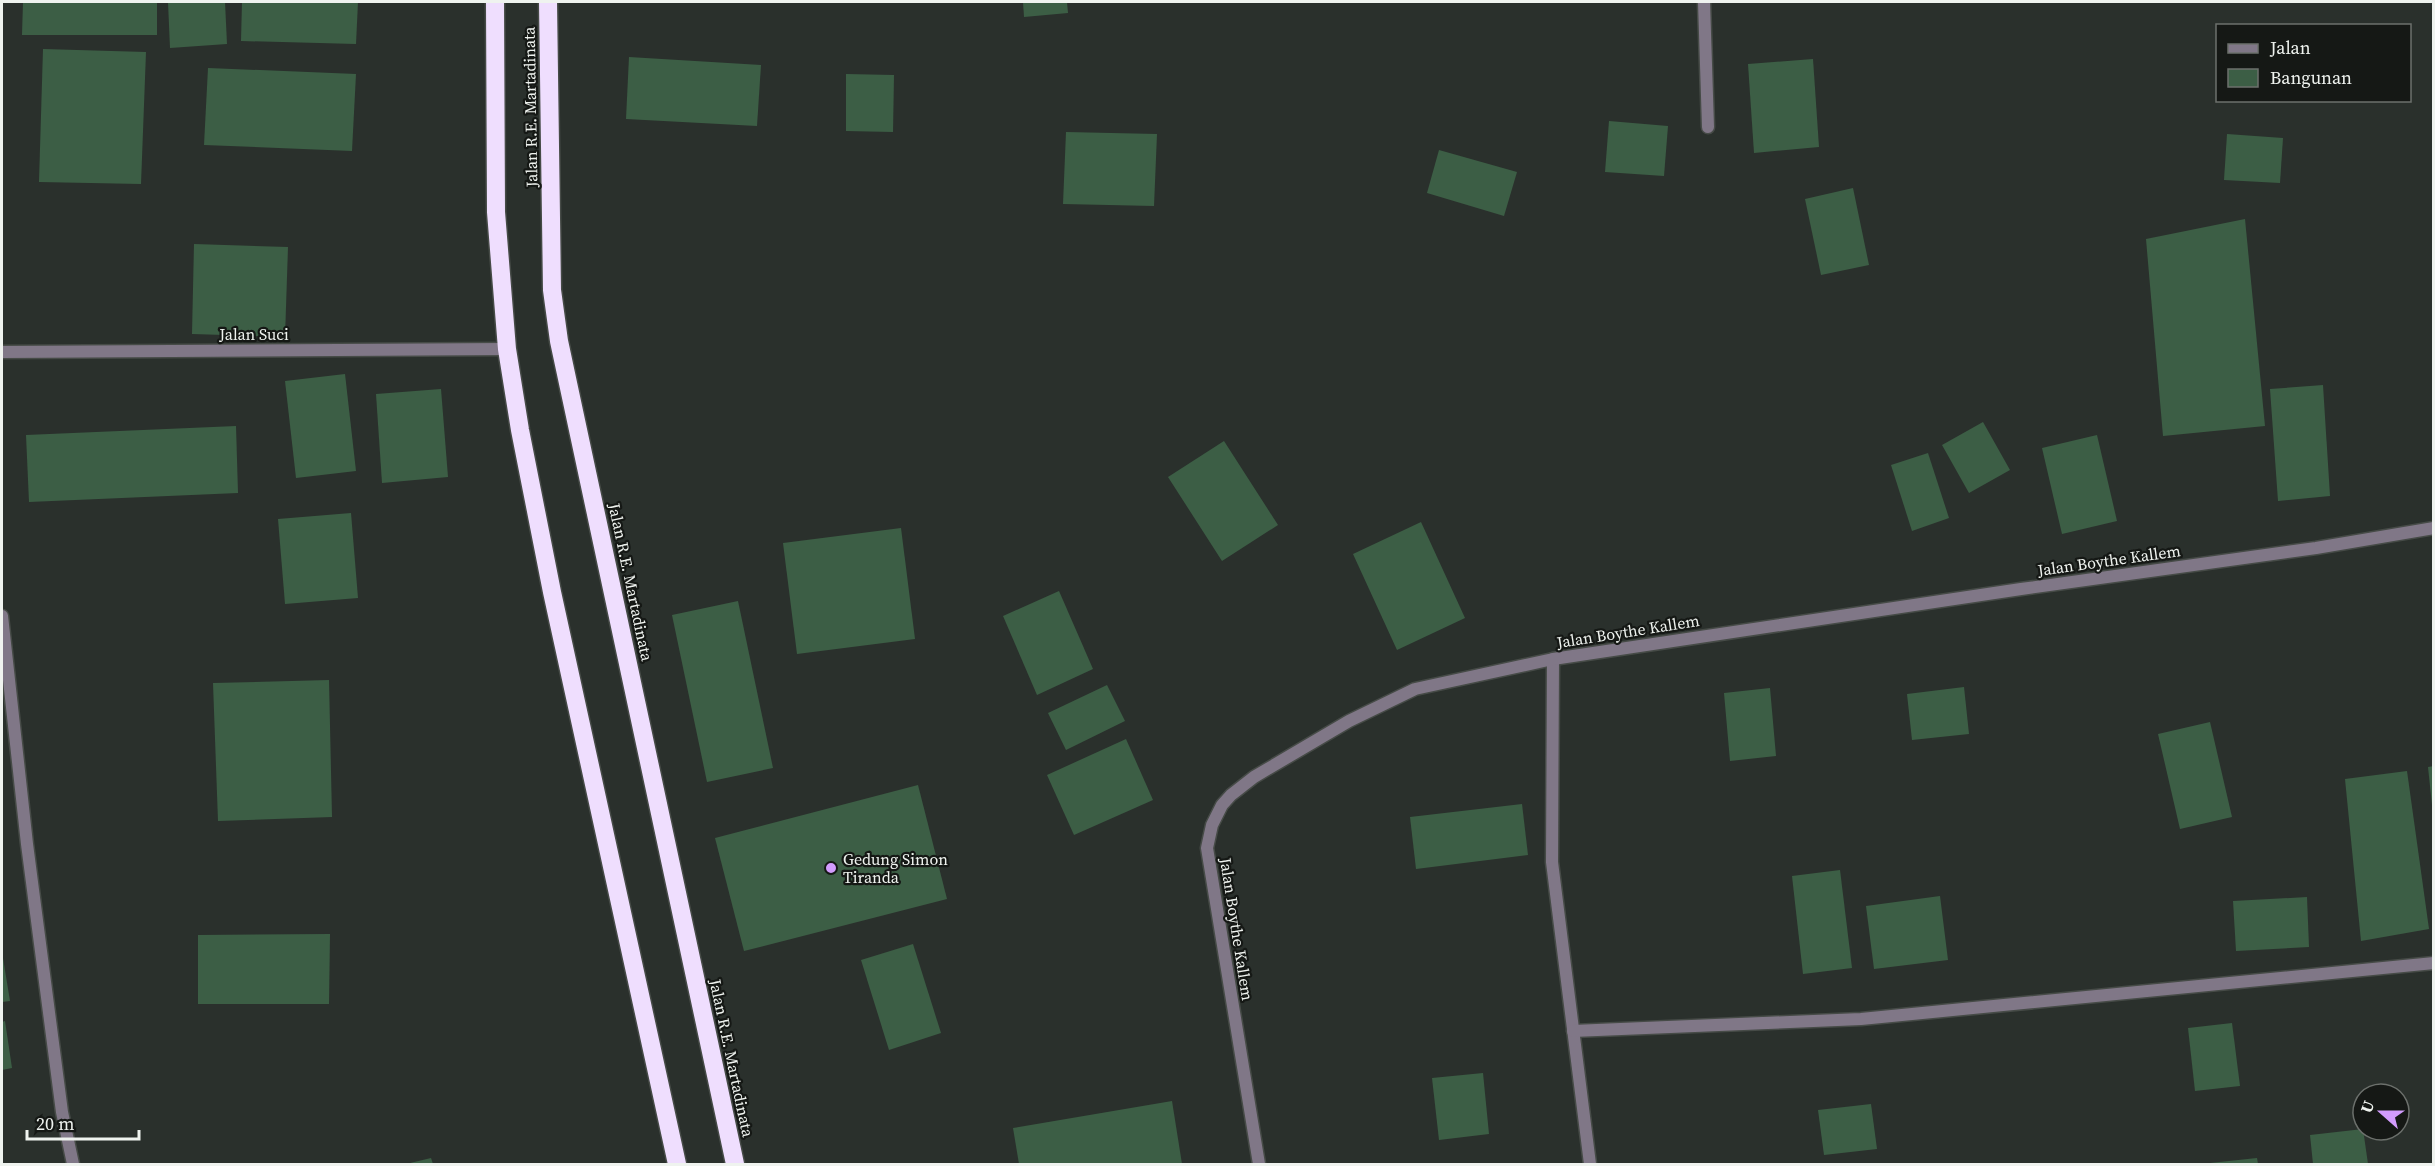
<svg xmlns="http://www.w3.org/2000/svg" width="2435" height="1166" viewBox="0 0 2435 1166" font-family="'Source Serif 4',serif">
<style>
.building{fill:#3c5e45}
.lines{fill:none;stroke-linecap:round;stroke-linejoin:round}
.street-casing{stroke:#464b47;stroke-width:15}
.highway-casing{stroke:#464b47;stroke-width:21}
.street{stroke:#807787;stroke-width:12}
.highway{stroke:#efdefe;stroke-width:18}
.poi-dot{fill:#d29cfd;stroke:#151815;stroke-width:2}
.labels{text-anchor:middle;stroke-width:4.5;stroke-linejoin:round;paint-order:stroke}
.street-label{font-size:16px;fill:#eff3ef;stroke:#151815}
.poi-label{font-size:16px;fill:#eff3ef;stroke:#151815;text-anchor:start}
</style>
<rect width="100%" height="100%" fill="#2a302c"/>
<g class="building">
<path d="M 23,2 L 157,2 L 157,35 L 22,35 Z"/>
<path d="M 168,2 L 225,2 L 227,44 L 170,48 Z"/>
<path d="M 242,2 L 358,2 L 356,44 L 241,41 Z"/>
<path d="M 1023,2 L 1067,2 L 1068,13 L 1024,17 Z"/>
<path d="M 43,49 L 146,52 L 141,184 L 39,182 Z"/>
<path d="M 629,57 L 761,65 L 757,126 L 626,119 Z"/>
<path d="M 1813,59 L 1819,147 L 1754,153 L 1748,64 Z"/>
<path d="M 208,68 L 356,74 L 352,151 L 204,145 Z"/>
<path d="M 846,74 L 894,75 L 893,132 L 846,131 Z"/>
<path d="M 1609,121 L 1668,126 L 1664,176 L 1605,172 Z"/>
<path d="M 1066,132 L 1157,134 L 1154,206 L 1063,204 Z"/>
<path d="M 2227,134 L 2283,138 L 2280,183 L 2224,180 Z"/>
<path d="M 1439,150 L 1517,172 L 1504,216 L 1427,193 Z"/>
<path d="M 1853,188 L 1869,265 L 1821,275 L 1805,199 Z"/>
<path d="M 2245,219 L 2265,426 L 2163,436 L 2146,239 Z"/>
<path d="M 194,244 L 288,247 L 285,337 L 192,334 Z"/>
<path d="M 345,374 L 356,471 L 296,478 L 285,381 Z"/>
<path d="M 2323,385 L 2330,496 L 2278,501 L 2270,389 Z"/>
<path d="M 441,389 L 448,477 L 382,483 L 376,394 Z"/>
<path d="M 1983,422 L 2010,470 L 1969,493 L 1942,445 Z"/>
<path d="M 236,426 L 238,493 L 29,502 L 26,435 Z"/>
<path d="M 2097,435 L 2117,521 L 2062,534 L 2042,448 Z"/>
<path d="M 1224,441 L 1278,525 L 1222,561 L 1168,477 Z"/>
<path d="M 1928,453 L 1949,518 L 1912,531 L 1891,465 Z"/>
<path d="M 351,513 L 358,598 L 285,604 L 278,519 Z"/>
<path d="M 1421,522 L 1465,618 L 1397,650 L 1353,554 Z"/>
<path d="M 901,528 L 915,639 L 797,654 L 783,543 Z"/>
<path d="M 1059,591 L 1093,669 L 1037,695 L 1003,616 Z"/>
<path d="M 738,601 L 773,768 L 707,782 L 672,615 Z"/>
<path d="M 329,680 L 332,817 L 218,821 L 213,683 Z"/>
<path d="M 1107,685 L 1125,721 L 1066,750 L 1048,713 Z"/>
<path d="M 1964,687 L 1969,734 L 1912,740 L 1907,694 Z"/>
<path d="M 1770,688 L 1776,756 L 1730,761 L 1724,693 Z"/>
<path d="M 2210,722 L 2232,817 L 2180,829 L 2158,734 Z"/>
<path d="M 1126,739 L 1153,800 L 1074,835 L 1047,775 Z"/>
<path d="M 2434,766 L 2434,805 L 2432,805 L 2428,767 Z"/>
<path d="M 2407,771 L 2429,929 L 2361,941 L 2345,779 Z"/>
<path d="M 918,785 L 947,899 L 744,951 L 715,838 Z"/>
<path d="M 1522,804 L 1528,855 L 1416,869 L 1410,817 Z"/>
<path d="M 1840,870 L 1852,968 L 1803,974 L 1792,876 Z"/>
<path d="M 1940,896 L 1948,960 L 1874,969 L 1866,906 Z"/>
<path d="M 2307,897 L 2309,947 L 2236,951 L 2233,901 Z"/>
<path d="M 330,934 L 329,1004 L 198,1004 L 198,935 Z"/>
<path d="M 913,944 L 941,1033 L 889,1050 L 861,960 Z"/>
<path d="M 2,952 L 10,1001 L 2,1002 Z"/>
<path d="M 5,1021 L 12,1068 L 2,1070 L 2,1022 Z"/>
<path d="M 2232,1023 L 2240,1086 L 2195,1091 L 2188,1028 Z"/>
<path d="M 1483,1073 L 1489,1134 L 1439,1140 L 1432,1078 Z"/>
<path d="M 1172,1101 L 1182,1164 L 1019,1164 L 1013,1128 Z"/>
<path d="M 1871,1104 L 1877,1149 L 1824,1155 L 1818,1110 Z"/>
<path d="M 2363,1129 L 2368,1164 L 2313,1164 L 2310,1135 Z"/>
<path d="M 431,1158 L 433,1164 L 406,1164 Z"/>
<path d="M 2257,1158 L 2258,1164 L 2210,1164 L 2210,1163 Z"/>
</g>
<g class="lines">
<defs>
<g id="street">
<path d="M 1704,2 L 1708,127"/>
<path d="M 2,352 L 507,349"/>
<path d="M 2,616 L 27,844 L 62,1112 L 73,1164"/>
<path d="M 1553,659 L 1552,862 L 1590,1164"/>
<path d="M 1573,1031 L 1861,1019 L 2434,963"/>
<path d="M 1259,1164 L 1207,848 L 1212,825 L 1222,805 L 1231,795 L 1254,777 L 1349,721 L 1415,689 L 1553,659 L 2021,589 L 2316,548 L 2434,528"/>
</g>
<g id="highway">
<path d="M 495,2 L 496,212 L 507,349 L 520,430 L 552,592 L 677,1164"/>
<path d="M 548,2 L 552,290 L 559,341 L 735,1164"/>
</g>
</defs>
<use href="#street" class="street-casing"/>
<use href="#highway" class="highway-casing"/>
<use href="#street" class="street"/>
<use href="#highway" class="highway"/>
</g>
<circle class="poi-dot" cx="831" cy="868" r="6"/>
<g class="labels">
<g class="street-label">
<text transform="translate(530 107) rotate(-91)" y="6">Jalan R.E. Martadinata</text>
<text x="254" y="340">Jalan Suci</text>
<text transform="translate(2109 560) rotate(-8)" y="6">Jalan Boythe Kallem</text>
<text transform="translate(631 582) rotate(78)" y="6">Jalan R.E. Martadinata</text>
<text transform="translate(1628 631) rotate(-9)" y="6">Jalan Boythe Kallem</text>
<text transform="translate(1237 929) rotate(81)" y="6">Jalan Boythe Kallem</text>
<text transform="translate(732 1058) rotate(78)" y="6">Jalan R.E. Martadinata</text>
</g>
<g class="poi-label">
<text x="843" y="865">Gedung Simon<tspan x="843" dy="18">Tiranda</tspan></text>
</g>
</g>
<rect width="2435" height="1166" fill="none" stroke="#eff3ef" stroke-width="6"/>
<rect x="2216" y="24" width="195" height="78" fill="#151815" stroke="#6c706c" stroke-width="1.5"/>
<rect x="2228" y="44" width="30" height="9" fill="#807787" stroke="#6c706c" stroke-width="1.5"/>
<text x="2270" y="54" font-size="18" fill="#eff3ef">Jalan</text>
<rect x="2228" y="69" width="30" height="18" fill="#3c5e45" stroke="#6c706c" stroke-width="1.5"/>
<text x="2270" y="84" font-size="18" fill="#eff3ef">Bangunan</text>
<g transform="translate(2381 1112) rotate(291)"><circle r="28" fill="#151815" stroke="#6c706c" stroke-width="1.5"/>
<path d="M0-4.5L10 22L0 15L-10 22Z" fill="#d29cfd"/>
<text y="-9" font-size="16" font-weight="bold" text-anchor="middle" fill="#eff3ef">U</text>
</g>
<path d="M27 1130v9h112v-9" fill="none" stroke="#eff3ef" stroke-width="3"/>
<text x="36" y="1130" font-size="18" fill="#eff3ef" stroke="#151815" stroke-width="4.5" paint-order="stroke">20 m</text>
</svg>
